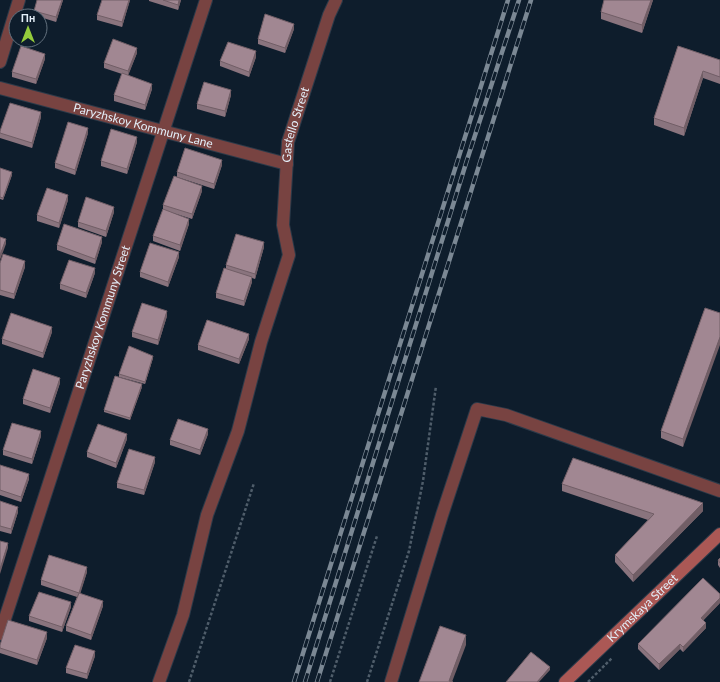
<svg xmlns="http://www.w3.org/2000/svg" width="720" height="682" viewBox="0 0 720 682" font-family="Lato,sans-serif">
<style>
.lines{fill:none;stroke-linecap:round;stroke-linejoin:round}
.minor-casing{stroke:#2c3a49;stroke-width:14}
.secondary-casing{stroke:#2c3a49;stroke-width:14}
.path{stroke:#4f5d6a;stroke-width:2.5;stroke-dasharray:3 2;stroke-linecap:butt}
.minor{stroke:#784341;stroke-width:12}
.secondary{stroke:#ab5855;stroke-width:12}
.rail-casing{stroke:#7b8894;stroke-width:4.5}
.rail{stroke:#0e1d2c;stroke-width:3;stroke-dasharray:9;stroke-linecap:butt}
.wall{fill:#8a747e}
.shaded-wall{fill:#715e66}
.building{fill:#a18792;stroke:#715e66}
.labels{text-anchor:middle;stroke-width:4;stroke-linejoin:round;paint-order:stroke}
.street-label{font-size:12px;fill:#e3eef8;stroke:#0e1d2c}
</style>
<rect width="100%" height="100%" fill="#0e1d2c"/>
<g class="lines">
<defs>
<g id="minor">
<path d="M 0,62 L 19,0"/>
<path id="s1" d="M 0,88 L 287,164"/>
<path id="s2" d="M 0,634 C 67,422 139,212 206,0"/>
<path id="s3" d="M 159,682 L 183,615 L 207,515 L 238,431 L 261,342 L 289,255 L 283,225 L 288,142 L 329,15 L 336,0"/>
<path d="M 391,682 L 442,515 L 477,409 L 506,415 L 720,491"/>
</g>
<g id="secondary">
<path id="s4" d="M 565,682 L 720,534"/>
</g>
</defs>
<use href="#minor" class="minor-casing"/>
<use href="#secondary" class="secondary-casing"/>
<g class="path">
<path d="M 189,682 L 254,483"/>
<path d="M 330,682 L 377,536"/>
<path d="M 367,682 L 409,551 L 423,481 L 436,386"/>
<path d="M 588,682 L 612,658"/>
</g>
<use href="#minor" class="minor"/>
<use href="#secondary" class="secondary"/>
<defs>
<g id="rail">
<path d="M 294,682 L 508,0"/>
<path d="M 305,682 L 467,160 L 519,0"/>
<path d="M 317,682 L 531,0"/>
</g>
</defs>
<use href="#rail" class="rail-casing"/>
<use href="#rail" class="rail"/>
</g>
<g class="wall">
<path d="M 63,0 L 56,22 L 40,17 L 40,16 L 34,16 L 34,11 Z"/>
<path d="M 130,0 L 122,27 L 97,20 L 97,15 Z"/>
<path d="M 149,0 L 181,0 L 178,10 L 149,1 Z"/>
<path d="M 653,0 L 642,33 L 601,19 L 601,12 Z"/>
<path d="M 294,29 L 285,53 L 258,44 L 258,39 Z"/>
<path d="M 678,46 L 720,60 L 720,84 L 703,78 L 684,136 L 654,125 L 654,118 Z"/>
<path d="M 137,53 L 128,75 L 152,89 L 145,110 L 114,101 L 114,95 L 122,74 L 104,68 L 104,63 Z"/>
<path d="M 256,57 L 249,77 L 220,66 L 220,61 Z"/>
<path d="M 45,59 L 36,84 L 12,77 L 12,72 Z"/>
<path d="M 231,95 L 225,117 L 197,109 L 197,104 Z"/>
<path d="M 41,117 L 32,148 L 0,138 L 0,131 Z"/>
<path d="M 88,133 L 75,175 L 55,168 L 55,163 Z"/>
<path d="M 137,142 L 127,174 L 101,166 L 101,161 Z"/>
<path d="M 222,165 L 214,189 L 177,177 L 177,172 Z"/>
<path d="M 0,168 L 12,175 L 3,200 L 0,199 Z"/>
<path d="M 202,191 L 192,219 L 170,212 L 189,224 L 180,251 L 153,241 L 153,236 L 163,209 L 163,205 Z"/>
<path d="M 68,200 L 59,228 L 37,221 L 37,215 Z"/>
<path d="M 114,212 L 106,237 L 78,227 L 78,222 Z"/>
<path d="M 102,242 L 95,264 L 57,250 L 57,245 Z"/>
<path d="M 264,247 L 255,279 L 252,278 L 252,282 L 244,306 L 216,298 L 216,293 L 226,269 L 226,265 Z"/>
<path d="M 179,257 L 168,287 L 140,277 L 140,272 Z"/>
<path d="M 0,263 L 25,267 L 14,299 L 0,295 Z"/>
<path d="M 95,273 L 86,298 L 60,289 L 60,284 Z"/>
<path d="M 705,308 L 683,447 L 661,438 L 661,431 Z"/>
<path d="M 167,316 L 158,345 L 132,337 L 132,332 Z"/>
<path d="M 52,332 L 43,358 L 2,344 L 2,339 Z"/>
<path d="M 249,339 L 239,364 L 198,350 L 198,345 Z"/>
<path d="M 153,358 L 145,384 L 119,377 L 119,374 Z"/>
<path d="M 60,383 L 50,413 L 23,404 L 23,399 Z"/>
<path d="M 142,387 L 130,420 L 104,412 L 104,410 Z"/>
<path d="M 208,434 L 200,455 L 170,445 L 170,440 Z"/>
<path d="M 41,436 L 32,464 L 3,455 L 3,450 Z"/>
<path d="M 127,439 L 116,468 L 87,457 L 87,452 Z"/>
<path d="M 155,462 L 144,495 L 117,488 L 117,483 Z"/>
<path d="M 0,465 L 29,479 L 21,502 L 0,495 Z"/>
<path d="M 562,484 L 703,511 L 633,582 L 615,562 L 615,555 L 648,520 L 562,491 Z"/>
<path d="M 0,501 L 18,512 L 11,534 L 0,531 Z"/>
<path d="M 720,558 L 720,568 L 718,565 L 718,560 Z"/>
<path d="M 87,572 L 80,593 L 103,606 L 91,640 L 66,631 L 66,626 L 77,597 L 41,585 L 41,580 Z"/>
<path d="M 720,603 L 703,620 L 706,628 L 683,652 L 680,649 L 659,670 L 638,649 L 638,644 Z"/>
<path d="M 71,607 L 62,632 L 29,621 L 29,616 Z"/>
<path d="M 47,638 L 37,665 L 0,653 L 0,645 Z"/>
<path d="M 95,656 L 87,679 L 66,673 L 66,668 Z"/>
</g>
<g class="shaded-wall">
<path d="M 62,0 L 63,0 L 56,22 L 56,17 Z"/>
<path d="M 129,0 L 130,0 L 122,27 L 122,22 Z"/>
<path d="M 179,0 L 181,0 L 178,10 L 178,5 Z"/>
<path d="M 651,0 L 653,0 L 642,33 L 642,25 Z"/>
<path d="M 294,24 L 294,29 L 285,53 L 285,48 Z"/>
<path d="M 137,48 L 137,53 L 128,76 L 128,71 Z"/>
<path d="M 256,51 L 256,57 L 249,77 L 249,72 Z"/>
<path d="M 45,54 L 45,59 L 36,84 L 36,79 Z"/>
<path d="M 703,71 L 703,78 L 684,136 L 684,128 Z"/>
<path d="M 152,84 L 152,89 L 145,110 L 145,105 Z"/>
<path d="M 231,90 L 231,95 L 225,117 L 225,111 Z"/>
<path d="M 41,112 L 41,117 L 32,148 L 32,143 Z"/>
<path d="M 88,128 L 88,133 L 75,175 L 75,170 Z"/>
<path d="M 137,137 L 137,142 L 127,174 L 127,169 Z"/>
<path d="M 222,160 L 222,165 L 214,189 L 214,184 Z"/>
<path d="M 12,172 L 12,175 L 3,200 L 3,198 Z"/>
<path d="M 202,186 L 202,191 L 192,219 L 192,214 Z"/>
<path d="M 68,195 L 68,200 L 59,228 L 59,223 Z"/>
<path d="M 114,207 L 114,212 L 106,237 L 106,231 Z"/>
<path d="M 189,219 L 189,224 L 180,251 L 180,245 Z"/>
<path d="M 102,237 L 102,242 L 95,264 L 95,259 Z"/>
<path d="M 6,239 L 6,244 L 0,260 L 0,255 Z"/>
<path d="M 264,242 L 264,247 L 255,279 L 255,274 Z"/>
<path d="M 179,252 L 179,257 L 168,287 L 168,282 Z"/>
<path d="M 25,261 L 25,267 L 14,299 L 14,294 Z"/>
<path d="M 95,268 L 95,273 L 86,298 L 86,293 Z"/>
<path d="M 252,277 L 252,282 L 244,306 L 244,301 Z"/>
<path d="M 167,311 L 167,316 L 158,345 L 158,340 Z"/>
<path d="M 52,327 L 52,332 L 43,358 L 43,353 Z"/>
<path d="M 249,334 L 249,339 L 239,364 L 239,359 Z"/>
<path d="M 720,337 L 720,345 L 683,447 L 683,439 Z"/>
<path d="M 153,356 L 153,358 L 145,384 L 145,382 Z"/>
<path d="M 60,378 L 60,383 L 50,413 L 50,408 Z"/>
<path d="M 142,384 L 142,387 L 130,420 L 130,418 Z"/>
<path d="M 208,429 L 208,434 L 200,455 L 200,450 Z"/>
<path d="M 41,431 L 41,436 L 32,464 L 32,459 Z"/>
<path d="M 127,434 L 127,439 L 116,468 L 116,463 Z"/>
<path d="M 155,457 L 155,462 L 144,495 L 144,490 Z"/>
<path d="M 29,474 L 29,479 L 21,502 L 21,497 Z"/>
<path d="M 703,503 L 703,511 L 633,582 L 633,575 Z"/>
<path d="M 18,507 L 18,512 L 11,534 L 11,529 Z"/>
<path d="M 8,543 L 8,548 L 0,574 L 0,569 Z"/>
<path d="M 87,567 L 87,572 L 79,598 L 79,593 Z"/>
<path d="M 720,598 L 720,603 L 701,623 L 701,618 Z"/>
<path d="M 103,601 L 103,606 L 91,640 L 91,635 Z"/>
<path d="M 71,602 L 71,607 L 62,632 L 62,627 Z"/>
<path d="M 706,623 L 706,628 L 683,652 L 683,647 Z"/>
<path d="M 47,632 L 47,638 L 37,665 L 37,660 Z"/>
<path d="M 466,635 L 466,645 L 452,682 L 449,681 Z"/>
<path d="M 680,644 L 680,649 L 659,670 L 659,664 Z"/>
<path d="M 95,651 L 95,656 L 87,679 L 87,674 Z"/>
<path d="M 550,667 L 550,670 L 539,682 L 537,682 Z"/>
</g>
<g class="building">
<path d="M 37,0 L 62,0 L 56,17 L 34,11 Z"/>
<path d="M 102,0 L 129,0 L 122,22 L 97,15 Z"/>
<path d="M 163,0 L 179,0 L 178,5 Z"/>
<path d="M 604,0 L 651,0 L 642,25 L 601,12 Z"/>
<path d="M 265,14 L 294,24 L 285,48 L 258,39 Z"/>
<path d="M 113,39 L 137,48 L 128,71 L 104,63 Z"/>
<path d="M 228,42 L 256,51 L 249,72 L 220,61 Z"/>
<path d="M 21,46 L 45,54 L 36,79 L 12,72 Z"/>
<path d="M 678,46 L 720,60 L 720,77 L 703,71 L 684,128 L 654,118 Z"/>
<path d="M 122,73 L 152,84 L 145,105 L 114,95 Z"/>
<path d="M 204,82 L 231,90 L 225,111 L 197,104 Z"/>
<path d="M 10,103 L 41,112 L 32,143 L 0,133 L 0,131 Z"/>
<path d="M 68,122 L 88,128 L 75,170 L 55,163 Z"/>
<path d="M 111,129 L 137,137 L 127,169 L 101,161 Z"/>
<path d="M 185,148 L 222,160 L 214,184 L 177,172 Z"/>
<path d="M 0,168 L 12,172 L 3,198 L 0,197 Z"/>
<path d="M 174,176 L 202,186 L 192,214 L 163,205 Z"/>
<path d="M 47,188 L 68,195 L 59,223 L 37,215 Z"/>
<path d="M 86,197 L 114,207 L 106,231 L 78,222 Z"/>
<path d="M 163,209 L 189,219 L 180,245 L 153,236 Z"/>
<path d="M 64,224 L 102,237 L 95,259 L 57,245 Z"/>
<path d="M 236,234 L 264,242 L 255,274 L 226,265 Z"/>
<path d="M 0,237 L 6,239 L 0,255 Z"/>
<path d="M 150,243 L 179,252 L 168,282 L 140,272 Z"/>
<path d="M 3,254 L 25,261 L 14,294 L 0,290 L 0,263 Z"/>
<path d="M 69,260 L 95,268 L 86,293 L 60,284 Z"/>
<path d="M 224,268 L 252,277 L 244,301 L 216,293 Z"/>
<path d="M 142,303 L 167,311 L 158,340 L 132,332 Z"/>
<path d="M 705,308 L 720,313 L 720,337 L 683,439 L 661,431 Z"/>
<path d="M 11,313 L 52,327 L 43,353 L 2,339 Z"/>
<path d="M 207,320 L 249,334 L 239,359 L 198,345 Z"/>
<path d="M 129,346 L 153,356 L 145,382 L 119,374 Z"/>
<path d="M 33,369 L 60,378 L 50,408 L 23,399 Z"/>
<path d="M 115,376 L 142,384 L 130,418 L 104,410 Z"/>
<path d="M 178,419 L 208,429 L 200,450 L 170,440 Z"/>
<path d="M 12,423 L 41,431 L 32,459 L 3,450 Z"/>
<path d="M 98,424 L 127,434 L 116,463 L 87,452 Z"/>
<path d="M 129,449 L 155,457 L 144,490 L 117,483 Z"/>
<path d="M 573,458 L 703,503 L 633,575 L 615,555 L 654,514 L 562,484 Z"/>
<path d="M 0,465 L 29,474 L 21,497 L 0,490 Z"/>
<path d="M 0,501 L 18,507 L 11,529 L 0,526 Z"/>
<path d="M 0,541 L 8,543 L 0,569 Z"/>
<path d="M 49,555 L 87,567 L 79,593 L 41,580 Z"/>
<path d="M 720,558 L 720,563 L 718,560 Z"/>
<path d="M 703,578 L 720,594 L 720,598 L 701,618 L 706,623 L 683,647 L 680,644 L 659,664 L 638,644 Z"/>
<path d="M 39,592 L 71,602 L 62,627 L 29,616 Z"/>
<path d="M 79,593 L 103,601 L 91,635 L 66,626 Z"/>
<path d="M 8,620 L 47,632 L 37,660 L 0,648 L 0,645 Z"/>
<path d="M 440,626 L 466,635 L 449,681 L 453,682 L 419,682 Z"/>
<path d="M 75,645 L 95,651 L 87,674 L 66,668 Z"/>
<path d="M 531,652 L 550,667 L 537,682 L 506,682 Z"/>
</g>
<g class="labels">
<g class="street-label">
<text dy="4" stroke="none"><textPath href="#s3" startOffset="579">Gastello Street</textPath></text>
<text dy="4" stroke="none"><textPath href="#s1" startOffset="148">Paryzhskoy Kommuny Lane</textPath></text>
<text dy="4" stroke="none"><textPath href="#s2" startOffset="333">Paryzhskoy Kommuny Street</textPath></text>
<text dy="4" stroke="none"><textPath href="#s4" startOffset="107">Krymskaya Street</textPath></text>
</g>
</g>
<g transform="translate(28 28)"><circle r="19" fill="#0e1d2c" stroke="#63717e"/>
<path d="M0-3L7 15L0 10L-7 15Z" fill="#94cc3c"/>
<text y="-6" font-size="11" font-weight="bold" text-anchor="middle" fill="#e3eef8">Пн</text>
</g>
</svg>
